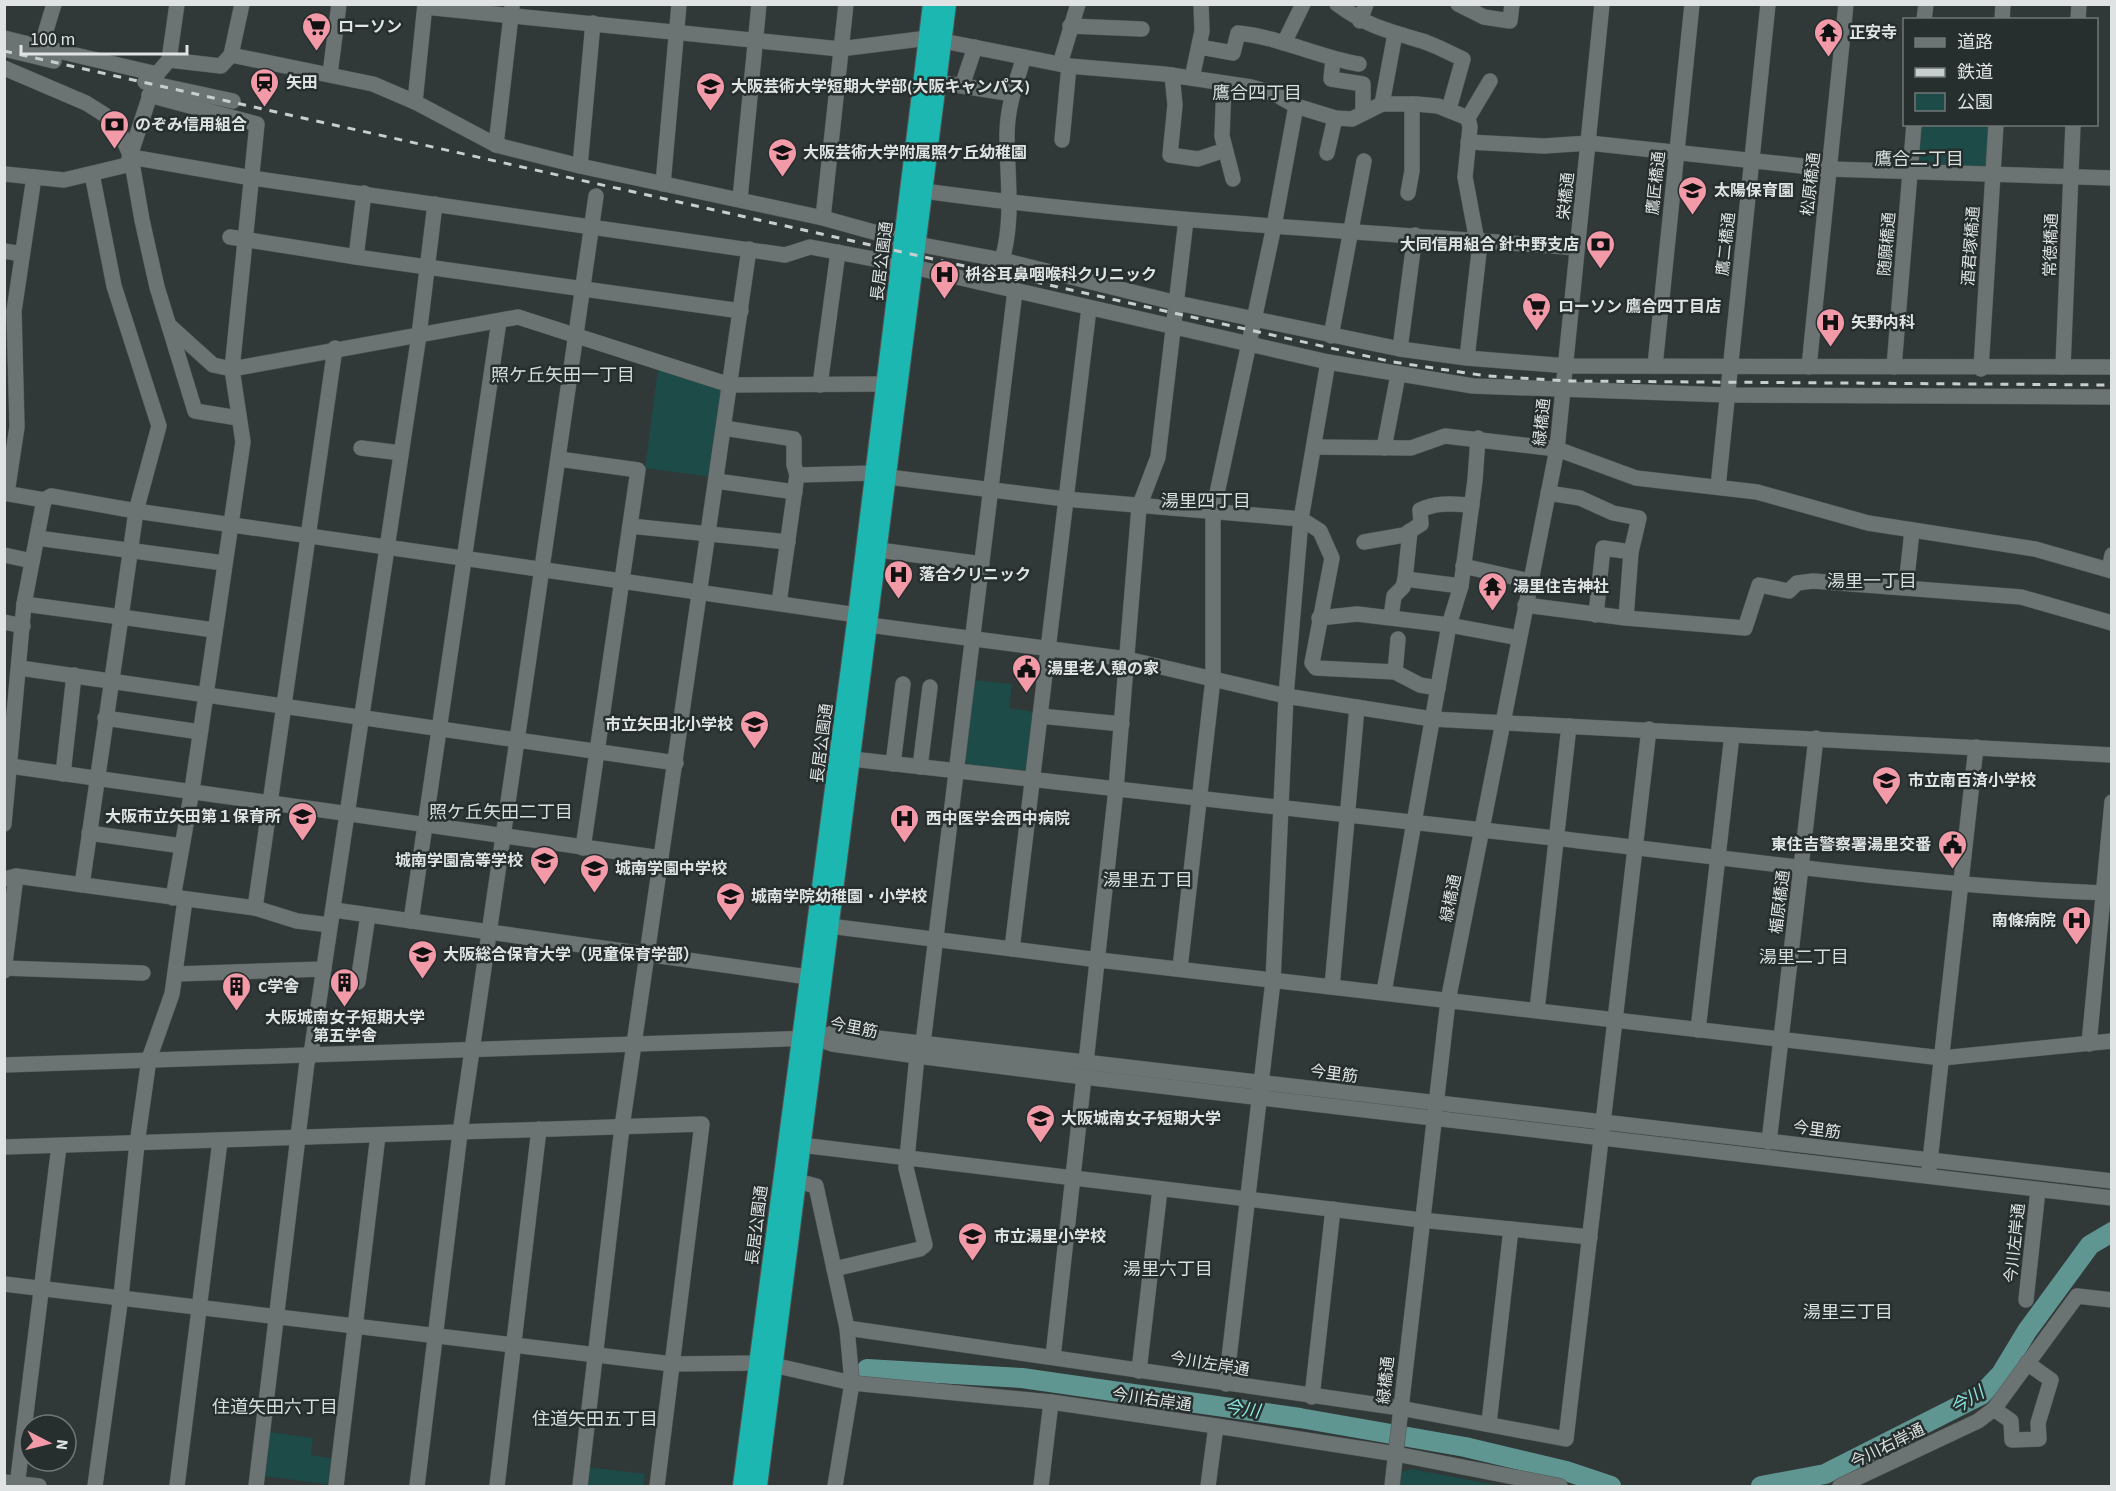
<svg xmlns="http://www.w3.org/2000/svg" width="2116" height="1491" viewBox="0 0 2116 1491" font-family="'Source Sans 3','Noto Sans JP',sans-serif">
<style>
.green{fill:#1c4b48}
.lines{fill:none;stroke-linecap:round;stroke-linejoin:round}
.river{stroke:#5f9692;stroke-width:20}
.minor-casing{stroke:#505756;stroke-width:16}
.highway-casing{stroke:#505756;stroke-width:20}
.minor{stroke:#6c7373;stroke-width:15}
.highway{stroke:#1cb7b0;stroke-width:18}
.rail{stroke:#c8cdcd;stroke-width:3;stroke-dasharray:8 8;stroke-linecap:butt}
.labels{text-anchor:middle;stroke-width:5;stroke-linejoin:round;paint-order:stroke}
.poi-label{font-size:16px;font-weight:bold;fill:#dfe3e3;stroke:#272e2e;text-anchor:start}
.street-label{font-size:16px;fill:#dfe3e3;stroke:#272e2e}
.neighbourhood-label{font-size:18px;fill:#d6dfde;stroke:#272e2e}
.water-label{font-size:18px;font-style:italic;fill:#8ce9e2;stroke:#272e2e}
</style>
<rect width="100%" height="100%" fill="#313838"/>
<g class="green">
<path d="M 1920,125 L 1990,125 L 1988,162 L 1983,167 L 1922,164 L 1916,157 Z"/>
<path d="M 658,369 L 722,390 L 711,477 L 645,468 Z"/>
<path d="M 973,680 L 1012,684 L 1009,708 L 1035,712 L 1029,766 L 1023,771 L 968,765 L 964,760 Z"/>
<path d="M 269,1432 L 313,1438 L 311,1455 L 335,1459 L 332,1485 L 264,1476 Z"/>
<path d="M 586,1467 L 645,1474 L 643,1486 L 584,1486 Z"/>
<path d="M 1412,1469 L 1501,1486 L 1399,1486 L 1401,1472 Z"/>
</g>
<g class="lines">
<g class="river">
<path d="M 867,1369 L 1022,1378 L 1300,1418 L 1465,1447 L 1566,1471 L 1611,1486"/>
<path d="M 1761,1486 L 1825,1474 L 1981,1395 L 2001,1374 L 2027,1331 L 2090,1245 L 2112,1232"/>
</g>
<defs>
<g id="minor">
<path d="M 1337,4 C 1367,26 1385,30 1419,40 C 1434,44 1449,53 1463,59 L 1449,109"/>
<path d="M 1458,4 L 1484,17 L 1510,21 L 1512,4"/>
<path d="M 425,7 L 840,49 L 928,38 L 1069,66 L 1164,74 L 1251,87 L 1275,94 L 1296,106 L 1335,118 L 1352,119 L 1382,104 L 1416,104 L 1438,106 L 1468,118"/>
<path d="M 1924,20 L 1926,4"/>
<path d="M 2002,20 L 2003,4"/>
<path d="M 2078,20 L 2079,4"/>
<path d="M 1360,21 L 1366,4"/>
<path d="M 1070,26 L 1142,29"/>
<path d="M 4,38 L 41,47 L 54,4"/>
<path d="M 1284,43 L 1303,4"/>
<path d="M 1200,47 L 1233,53 L 1238,33 C 1280,37 1317,57 1359,64"/>
<path d="M 4,49 L 54,61"/>
<path d="M 231,55 L 242,4"/>
<path d="M 1333,59 L 1331,79 L 1363,84 L 1363,112"/>
<path d="M 169,60 L 177,4"/>
<path d="M 1060,64 L 1078,4"/>
<path d="M 4,68 L 86,103 L 105,115 L 120,132 L 131,157 L 142,220 L 157,287 L 195,411 L 238,418"/>
<path d="M 157,74 L 169,60 L 221,66 L 231,55 L 373,84 L 415,102 L 496,145 L 580,166 L 823,218 L 917,244 L 1002,260 L 1177,303 L 1400,349 L 1467,358 L 1568,366 L 2112,367"/>
<path d="M 330,74 L 339,4"/>
<path d="M 1172,75 L 1175,105 L 1170,155 L 1198,159 L 1225,150"/>
<path d="M 1192,78 L 1202,31 L 1201,4"/>
<path d="M 145,82 L 233,101"/>
<path d="M 937,82 L 1013,94"/>
<path d="M 1224,83 L 1222,136 L 1233,179"/>
<path d="M 962,86 L 975,47"/>
<path d="M 149,95 L 257,124 L 232,369 L 243,442 L 192,790 L 173,898"/>
<path d="M 415,102 L 425,4"/>
<path d="M 1382,104 L 1395,34"/>
<path d="M 1062,140 L 1069,66"/>
<path d="M 1468,142 L 1544,146 L 1589,143 L 1830,169 L 2112,178"/>
<path d="M 496,145 L 512,7"/>
<path d="M 1327,153 L 1335,118"/>
<path d="M 131,157 L 252,178 L 785,255 L 810,247 L 900,264 L 1328,362 L 1473,386 L 1727,395 L 2112,397"/>
<path d="M 580,166 L 593,23"/>
<path d="M 4,174 L 64,180 L 127,165 L 157,74 L 41,47"/>
<path d="M 663,184 L 679,4"/>
<path d="M 924,191 C 1141,221 1359,231 1577,248"/>
<path d="M 1408,193 L 1412,171 L 1412,104"/>
<path d="M 740,199 L 759,4"/>
<path d="M 823,218 L 846,4"/>
<path d="M 230,237 L 356,257 L 741,311"/>
<path d="M 4,251 L 22,254"/>
<path d="M 356,257 L 364,193"/>
<path d="M 1002,260 C 1014,219 1007,177 1007,135 C 1007,108 1016,82 1024,57"/>
<path d="M 171,327 L 213,365 L 232,369 L 518,317 L 730,385 L 885,384"/>
<path d="M 1331,336 L 1364,161"/>
<path d="M 1400,349 L 1415,235"/>
<path d="M 1467,358 L 1479,252 L 1465,177 L 1470,127 L 1468,118 L 1490,81"/>
<path d="M 1655,366 L 1692,4"/>
<path d="M 1809,367 L 1846,4"/>
<path d="M 1894,367 L 1914,124"/>
<path d="M 2063,367 L 2073,124"/>
<path d="M 1981,369 L 1996,124"/>
<path d="M 820,385 L 838,252"/>
<path d="M 724,428 L 794,439 L 794,465 L 797,475"/>
<path d="M 1314,447 L 1411,448 L 1445,436 L 1557,449 L 1636,478 L 1757,492 L 1868,523 L 2035,549 L 2112,571"/>
<path d="M 361,448 L 401,453"/>
<path d="M 1384,448 L 1398,375"/>
<path d="M 559,459 L 638,470 L 583,848"/>
<path d="M 888,477 L 1065,499 L 1301,519 L 1320,531 L 1332,558 L 1312,663 L 1316,668 L 1395,672 L 1420,685 L 1438,688"/>
<path d="M 716,481 L 795,492"/>
<path d="M 1718,487 L 1768,4"/>
<path d="M 4,493 L 44,500 L 51,496 L 136,511 L 857,615 L 869,625 L 1127,659 L 1286,696 L 1432,719 L 2112,755"/>
<path d="M 7,493 L 17,427 L 14,311 L 34,177"/>
<path d="M 1548,493 L 1580,498 L 1613,513 L 1639,518 L 1631,552 L 1626,618"/>
<path d="M 630,526 L 788,542"/>
<path d="M 37,538 L 224,563"/>
<path d="M 1364,542 L 1404,535 L 1421,524 L 1420,510 C 1437,502 1453,504 1472,505"/>
<path d="M 879,550 L 982,564"/>
<path d="M 4,555 L 32,561"/>
<path d="M 1463,566 L 1530,581"/>
<path d="M 2109,570 L 2112,555"/>
<path d="M 1405,579 L 1461,586 L 1475,480 L 1478,438"/>
<path d="M 1461,586 L 1449,625 L 1519,638"/>
<path d="M 1906,586 L 1912,531"/>
<path d="M 779,603 L 797,475 L 874,473"/>
<path d="M 24,604 L 121,617 L 136,511 L 159,426 L 114,286 L 92,174"/>
<path d="M 1525,605 L 1626,618 L 1745,628 L 1759,585 L 1789,591 L 1797,583 L 1813,581 L 2021,597 L 2112,623"/>
<path d="M 1596,615 L 1603,548 L 1631,552"/>
<path d="M 1391,617 L 1394,596 L 1403,587 L 1405,579 L 1410,531"/>
<path d="M 1319,618 L 1357,614 L 1449,625 L 1384,992"/>
<path d="M 4,622 L 23,626"/>
<path d="M 20,668 L 676,763"/>
<path d="M 1395,672 L 1398,639"/>
<path d="M 1040,716 L 1122,724"/>
<path d="M 105,718 L 200,732"/>
<path d="M 852,759 C 1086,787 1320,811 1554,838 C 1740,859 1924,887 2112,893"/>
<path d="M 893,764 L 903,684"/>
<path d="M 10,766 L 661,858"/>
<path d="M 920,767 L 930,687"/>
<path d="M 63,774 L 74,675"/>
<path d="M 4,824 L 24,604 L 44,500"/>
<path d="M 89,833 L 182,846"/>
<path d="M 4,879 L 16,876 L 255,908 L 297,921 L 330,925"/>
<path d="M 82,885 L 121,617 L 214,630"/>
<path d="M 255,908 L 335,348"/>
<path d="M 334,910 L 808,977"/>
<path d="M 411,921 L 499,321"/>
<path d="M 829,926 L 1099,960 L 1942,1058 L 2112,1041"/>
<path d="M 1012,949 L 1089,308"/>
<path d="M 4,968 L 143,973"/>
<path d="M 1180,968 L 1213,679 L 1213,512 L 1274,226 L 1296,106"/>
<path d="M 4,971 L 16,876"/>
<path d="M 176,974 L 324,969"/>
<path d="M 358,982 L 368,915"/>
<path d="M 1332,987 L 1357,707"/>
<path d="M 1537,1010 L 1569,726"/>
<path d="M 1698,1030 L 1732,735"/>
<path d="M 815,1038 L 832,1044 L 917,1056 L 1084,1077 L 2112,1198"/>
<path d="M 923,1043 L 1015,291"/>
<path d="M 2089,1044 L 2112,802"/>
<path d="M 1086,1062 L 1116,789 L 1139,507 L 1158,457 L 1186,220"/>
<path d="M 4,1065 L 815,1038 L 834,1033 L 2112,1181"/>
<path d="M 1769,1142 L 1816,738"/>
<path d="M 801,1145 L 1421,1220 L 1590,1237"/>
<path d="M 4,1147 L 702,1124 L 657,1486"/>
<path d="M 1929,1170 L 1976,747"/>
<path d="M 797,1181 L 816,1186 L 847,1328 L 852,1383 L 835,1486"/>
<path d="M 834,1269 L 920,1249 L 925,1245 L 906,1168 L 917,1056"/>
<path d="M 4,1284 L 672,1364 L 758,1363"/>
<path d="M 2026,1300 L 2038,1190"/>
<path d="M 847,1328 L 1400,1408 L 1566,1439 L 1649,729"/>
<path d="M 1053,1357 L 1084,1077"/>
<path d="M 773,1365 L 852,1383 L 1051,1402 L 1216,1426 L 1396,1454 L 1560,1486"/>
<path d="M 1139,1371 L 1160,1189"/>
<path d="M 1226,1384 L 1273,981 L 1286,696 L 1301,519 L 1328,362"/>
<path d="M 1312,1397 L 1333,1209"/>
<path d="M 1994,1409 L 2011,1421 L 2012,1440 L 2039,1439 L 2038,1423 L 2051,1380 L 2027,1363"/>
<path d="M 1489,1423 L 1511,1229"/>
<path d="M 4,1482 L 39,1486"/>
<path d="M 17,1486 L 59,1146"/>
<path d="M 95,1486 L 121,1296 L 137,1144 L 149,1059 L 172,994 L 185,900"/>
<path d="M 177,1486 L 220,1141"/>
<path d="M 256,1486 L 307,1062 L 311,1054 L 419,335 L 435,204"/>
<path d="M 336,1486 L 378,1135"/>
<path d="M 417,1486 L 460,1133 L 596,196"/>
<path d="M 497,1486 L 539,1129"/>
<path d="M 580,1486 L 622,1127 L 749,249"/>
<path d="M 1041,1486 L 1051,1402"/>
<path d="M 1208,1486 L 1216,1426"/>
<path d="M 1392,1486 L 1448,1001 L 1557,449 L 1602,4"/>
<path d="M 1840,1486 L 1978,1421 L 1994,1409 L 2077,1296 L 2112,1300"/>
</g>
<g id="highway">
<path d="M 742,1486 L 857,615 L 932,4"/>
<path d="M 758,1486 L 947,4"/>
</g>
</defs>
<use href="#minor" class="minor-casing"/>
<use href="#highway" class="highway-casing"/>
<use href="#minor" class="minor"/>
<use href="#highway" class="highway"/>
<path class="rail" d="M 4,51 L 1393,362 L 1487,376 L 1567,381 L 2112,385"/>
</g>
<defs>
<symbol id="supermarket-pin" viewBox="-11 -11 22 30"><path d="M0 17L-7.5 6A9.5 9.5 0 1 1 7.5 6Z" fill="#f39aa9" stroke="#272e2e"/><path d="M-6-5.5h2.5l.6 2H6L4.5 2H-2.5L-4.4-4H-6ZM-1.5 3.2a1.3 1.3 0 1 0 .1 0ZM3 3.2a1.3 1.3 0 1 0 .1 0Z" fill="#111"/></symbol>
<symbol id="temple-pin" viewBox="-11 -11 22 30"><path d="M0 17L-7.5 6A9.5 9.5 0 1 1 7.5 6Z" fill="#f39aa9" stroke="#272e2e"/><path d="M0-6L5-2H3V0L6.5 2.5H4V6H1.5V3h-3V6H-4V2.5H-6.5L-3 0V-2H-5Z" fill="#111"/></symbol>
<symbol id="station-pin" viewBox="-11 -11 22 30"><path d="M0 17L-7.5 6A9.5 9.5 0 1 1 7.5 6Z" fill="#f39aa9" stroke="#272e2e"/><path d="M-3-6H3Q5-6 5-4V2Q5 4 3 4L4.5 6H3L1.5 4h-3L-3 6H-4.5L-3 4Q-5 4-5 2V-4Q-5-6-3-6ZM-3.5-4v3h7v-3ZM-3.5 1v1.5H-2V1ZM2 1v1.5H3.5V1Z" fill="#111"/></symbol>
<symbol id="university-pin" viewBox="-11 -11 22 30"><path d="M0 17L-7.5 6A9.5 9.5 0 1 1 7.5 6Z" fill="#f39aa9" stroke="#272e2e"/><path d="M0-5L7-2L0 1L-7-2ZM-4 1L0 2.5L4 1V4Q0 6-4 4Z" fill="#111"/></symbol>
<symbol id="bank-pin" viewBox="-11 -11 22 30"><path d="M0 17L-7.5 6A9.5 9.5 0 1 1 7.5 6Z" fill="#f39aa9" stroke="#272e2e"/><path d="M-6-4H6V4H-6ZM0-2.3a2.3 2.3 0 1 0 0 4.6a2.3 2.3 0 1 0 0-4.6Z" fill="#111"/></symbol>
<symbol id="school-pin" viewBox="-11 -11 22 30"><path d="M0 17L-7.5 6A9.5 9.5 0 1 1 7.5 6Z" fill="#f39aa9" stroke="#272e2e"/><path d="M0-5L7-2L0 1L-7-2ZM-4 1L0 2.5L4 1V4Q0 6-4 4Z" fill="#111"/></symbol>
<symbol id="hospital-pin" viewBox="-11 -11 22 30"><path d="M0 17L-7.5 6A9.5 9.5 0 1 1 7.5 6Z" fill="#f39aa9" stroke="#272e2e"/><path d="M-5-5h3v3.5h4V-5h3V5h-3V1.5h-4V5h-3Z" fill="#111"/></symbol>
<symbol id="civic-pin" viewBox="-11 -11 22 30"><path d="M0 17L-7.5 6A9.5 9.5 0 1 1 7.5 6Z" fill="#f39aa9" stroke="#272e2e"/><path d="M-.6-6.5H3V-4.5H.6V-3L4-1V1h2V6H-6V1h2V-1L-.6-3ZM-1.2 2.5V6h2.4V2.5Z" fill="#111"/></symbol>
<symbol id="building-pin" viewBox="-11 -11 22 30"><path d="M0 17L-7.5 6A9.5 9.5 0 1 1 7.5 6Z" fill="#f39aa9" stroke="#272e2e"/><path d="M-4-6H4V6H1V3H-1V6H-4ZM-2.5-4.3h1.7v1.8h-1.7ZM.8-4.3h1.7v1.8H.8ZM-2.5-1h1.7V.8h-1.7ZM.8-1h1.7V.8H.8Z" fill="#111"/></symbol>
</defs>
<g fill-rule="evenodd">
<use href="#supermarket-pin" x="300" y="10" width="33" height="45"/>
<use href="#temple-pin" x="1812" y="16" width="33" height="45"/>
<use href="#station-pin" x="248" y="66" width="33" height="45"/>
<use href="#university-pin" x="694" y="70" width="33" height="45"/>
<use href="#bank-pin" x="98" y="108" width="33" height="45"/>
<use href="#school-pin" x="766" y="136" width="33" height="45"/>
<use href="#school-pin" x="1676" y="174" width="33" height="45"/>
<use href="#bank-pin" x="1584" y="228" width="33" height="45"/>
<use href="#hospital-pin" x="928" y="258" width="33" height="45"/>
<use href="#supermarket-pin" x="1520" y="290" width="33" height="45"/>
<use href="#hospital-pin" x="1814" y="306" width="33" height="45"/>
<use href="#hospital-pin" x="882" y="558" width="33" height="45"/>
<use href="#temple-pin" x="1476" y="570" width="33" height="45"/>
<use href="#civic-pin" x="1010" y="652" width="33" height="45"/>
<use href="#school-pin" x="738" y="708" width="33" height="45"/>
<use href="#school-pin" x="1870" y="764" width="33" height="45"/>
<use href="#school-pin" x="286" y="800" width="33" height="45"/>
<use href="#hospital-pin" x="888" y="802" width="33" height="45"/>
<use href="#civic-pin" x="1936" y="828" width="33" height="45"/>
<use href="#school-pin" x="528" y="844" width="33" height="45"/>
<use href="#school-pin" x="578" y="852" width="33" height="45"/>
<use href="#school-pin" x="714" y="880" width="33" height="45"/>
<use href="#hospital-pin" x="2060" y="904" width="33" height="45"/>
<use href="#university-pin" x="406" y="938" width="33" height="45"/>
<use href="#building-pin" x="328" y="966" width="33" height="45"/>
<use href="#building-pin" x="220" y="970" width="33" height="45"/>
<use href="#university-pin" x="1024" y="1102" width="33" height="45"/>
<use href="#school-pin" x="956" y="1220" width="33" height="45"/>
</g>
<g class="labels">
<g class="poi-label">
<text x="338" y="32">ローソン</text>
<text x="1849" y="38">正安寺</text>
<text x="286" y="88">矢田</text>
<text x="731" y="92">大阪芸術大学短期大学部(大阪キャンパス)</text>
<text x="135" y="130">のぞみ信用組合</text>
<text x="803" y="158">大阪芸術大学附属照ケ丘幼稚園</text>
<text x="1714" y="196">太陽保育園</text>
<text x="1579" y="250" text-anchor="end">大同信用組合 針中野支店</text>
<text x="965" y="280">枡谷耳鼻咽喉科クリニック</text>
<text x="1558" y="312">ローソン 鷹合四丁目店</text>
<text x="1851" y="328">矢野内科</text>
<text x="919" y="580">落合クリニック</text>
<text x="1513" y="592">湯里住吉神社</text>
<text x="1047" y="674">湯里老人憩の家</text>
<text x="733" y="730" text-anchor="end">市立矢田北小学校</text>
<text x="1908" y="786">市立南百済小学校</text>
<text x="281" y="822" text-anchor="end">大阪市立矢田第１保育所</text>
<text x="926" y="824">西中医学会西中病院</text>
<text x="1931" y="850" text-anchor="end">東住吉警察署湯里交番</text>
<text x="523" y="866" text-anchor="end">城南学園高等学校</text>
<text x="615" y="874">城南学園中学校</text>
<text x="751" y="902">城南学院幼稚園・小学校</text>
<text x="2056" y="926" text-anchor="end">南條病院</text>
<text x="443" y="960">大阪総合保育大学（児童保育学部）</text>
<text x="258" y="992">C学舎</text>
<text x="345" y="1023" text-anchor="middle">大阪城南女子短期大学<tspan x="345" dy="18">第五学舎</tspan></text>
<text x="1061" y="1124">大阪城南女子短期大学</text>
<text x="994" y="1242">市立湯里小学校</text>
</g>
<g class="street-label">
<text transform="translate(1655 183) rotate(-84)" y="6">鷹匠橋通</text>
<text transform="translate(1810 184) rotate(-84)" y="6">松原橋通</text>
<text transform="translate(1565 196) rotate(-84)" y="6">栄橋通</text>
<text transform="translate(1725 244) rotate(-84)" y="6">鷹二橋通</text>
<text transform="translate(1886 244) rotate(-85)" y="6">随願橋通</text>
<text transform="translate(2050 245) rotate(-88)" y="6">常徳橋通</text>
<text transform="translate(1970 246) rotate(-86)" y="6">酒君塚橋通</text>
<text transform="translate(881 261) rotate(-83)" y="6">長居公園通</text>
<text transform="translate(1541 422) rotate(-84)" y="6">緑橋通</text>
<text transform="translate(821 743) rotate(-83)" y="6">長居公園通</text>
<text transform="translate(1450 898) rotate(-79)" y="6">緑橋通</text>
<text transform="translate(1779 902) rotate(-83)" y="6">楯原橋通</text>
<text transform="translate(854 1027) rotate(11)" y="6">今里筋</text>
<text transform="translate(1334 1073) rotate(7)" y="6">今里筋</text>
<text transform="translate(1817 1129) rotate(7)" y="6">今里筋</text>
<text transform="translate(756 1225) rotate(-83)" y="6">長居公園通</text>
<text transform="translate(2014 1243) rotate(-84)" y="6">今川左岸通</text>
<text transform="translate(1210 1363) rotate(9)" y="6">今川左岸通</text>
<text transform="translate(1385 1380) rotate(-84)" y="6">緑橋通</text>
<text transform="translate(1152 1399) rotate(8)" y="6">今川右岸通</text>
<text transform="translate(1887 1445) rotate(-26)" y="6">今川右岸通</text>
</g>
<g class="neighbourhood-label">
<text x="1257" y="99">鷹合四丁目</text>
<text x="1919" y="165">鷹合二丁目</text>
<text x="563" y="381">照ケ丘矢田一丁目</text>
<text x="1206" y="507">湯里四丁目</text>
<text x="1872" y="587">湯里一丁目</text>
<text x="501" y="818">照ケ丘矢田二丁目</text>
<text x="1148" y="886">湯里五丁目</text>
<text x="1804" y="963">湯里二丁目</text>
<text x="1168" y="1275">湯里六丁目</text>
<text x="1848" y="1318">湯里三丁目</text>
<text x="275" y="1413">住道矢田六丁目</text>
<text x="595" y="1425">住道矢田五丁目</text>
</g>
<g class="water-label">
<text transform="translate(1967 1400) rotate(-31)" y="6">今川</text>
<text transform="translate(1242 1409) rotate(8)" y="6">今川</text>
</g>
</g>
<rect width="2116" height="1491" fill="none" stroke="#dfe3e3" stroke-width="12"/>
<rect x="1903" y="18" width="195" height="108" fill="#272e2e" stroke="#717676" stroke-width="1.5"/>
<rect x="1915" y="38" width="30" height="9" fill="#6c7373" stroke="#717676" stroke-width="1.5"/>
<text x="1957" y="48" font-size="18" fill="#dfe3e3">道路</text>
<rect x="1915" y="68" width="30" height="9" fill="#c8cdcd" stroke="#717676" stroke-width="1.5"/>
<text x="1957" y="78" font-size="18" fill="#dfe3e3">鉄道</text>
<rect x="1915" y="93" width="30" height="18" fill="#1c4b48" stroke="#717676" stroke-width="1.5"/>
<text x="1957" y="108" font-size="18" fill="#dfe3e3">公園</text>
<g transform="translate(48 1443) rotate(97)"><circle r="28" fill="#272e2e" stroke="#717676" stroke-width="1.5"/>
<path d="M0-4.5L10 22L0 15L-10 22Z" fill="#f39aa9"/>
<text y="-9" font-size="16" font-weight="bold" text-anchor="middle" fill="#dfe3e3">N</text>
</g>
<path d="M21 45v9h166v-9" fill="none" stroke="#dfe3e3" stroke-width="3"/>
<text x="30" y="45" font-size="18" fill="#dfe3e3" stroke="#272e2e" stroke-width="4.5" paint-order="stroke">100 m</text>
</svg>
